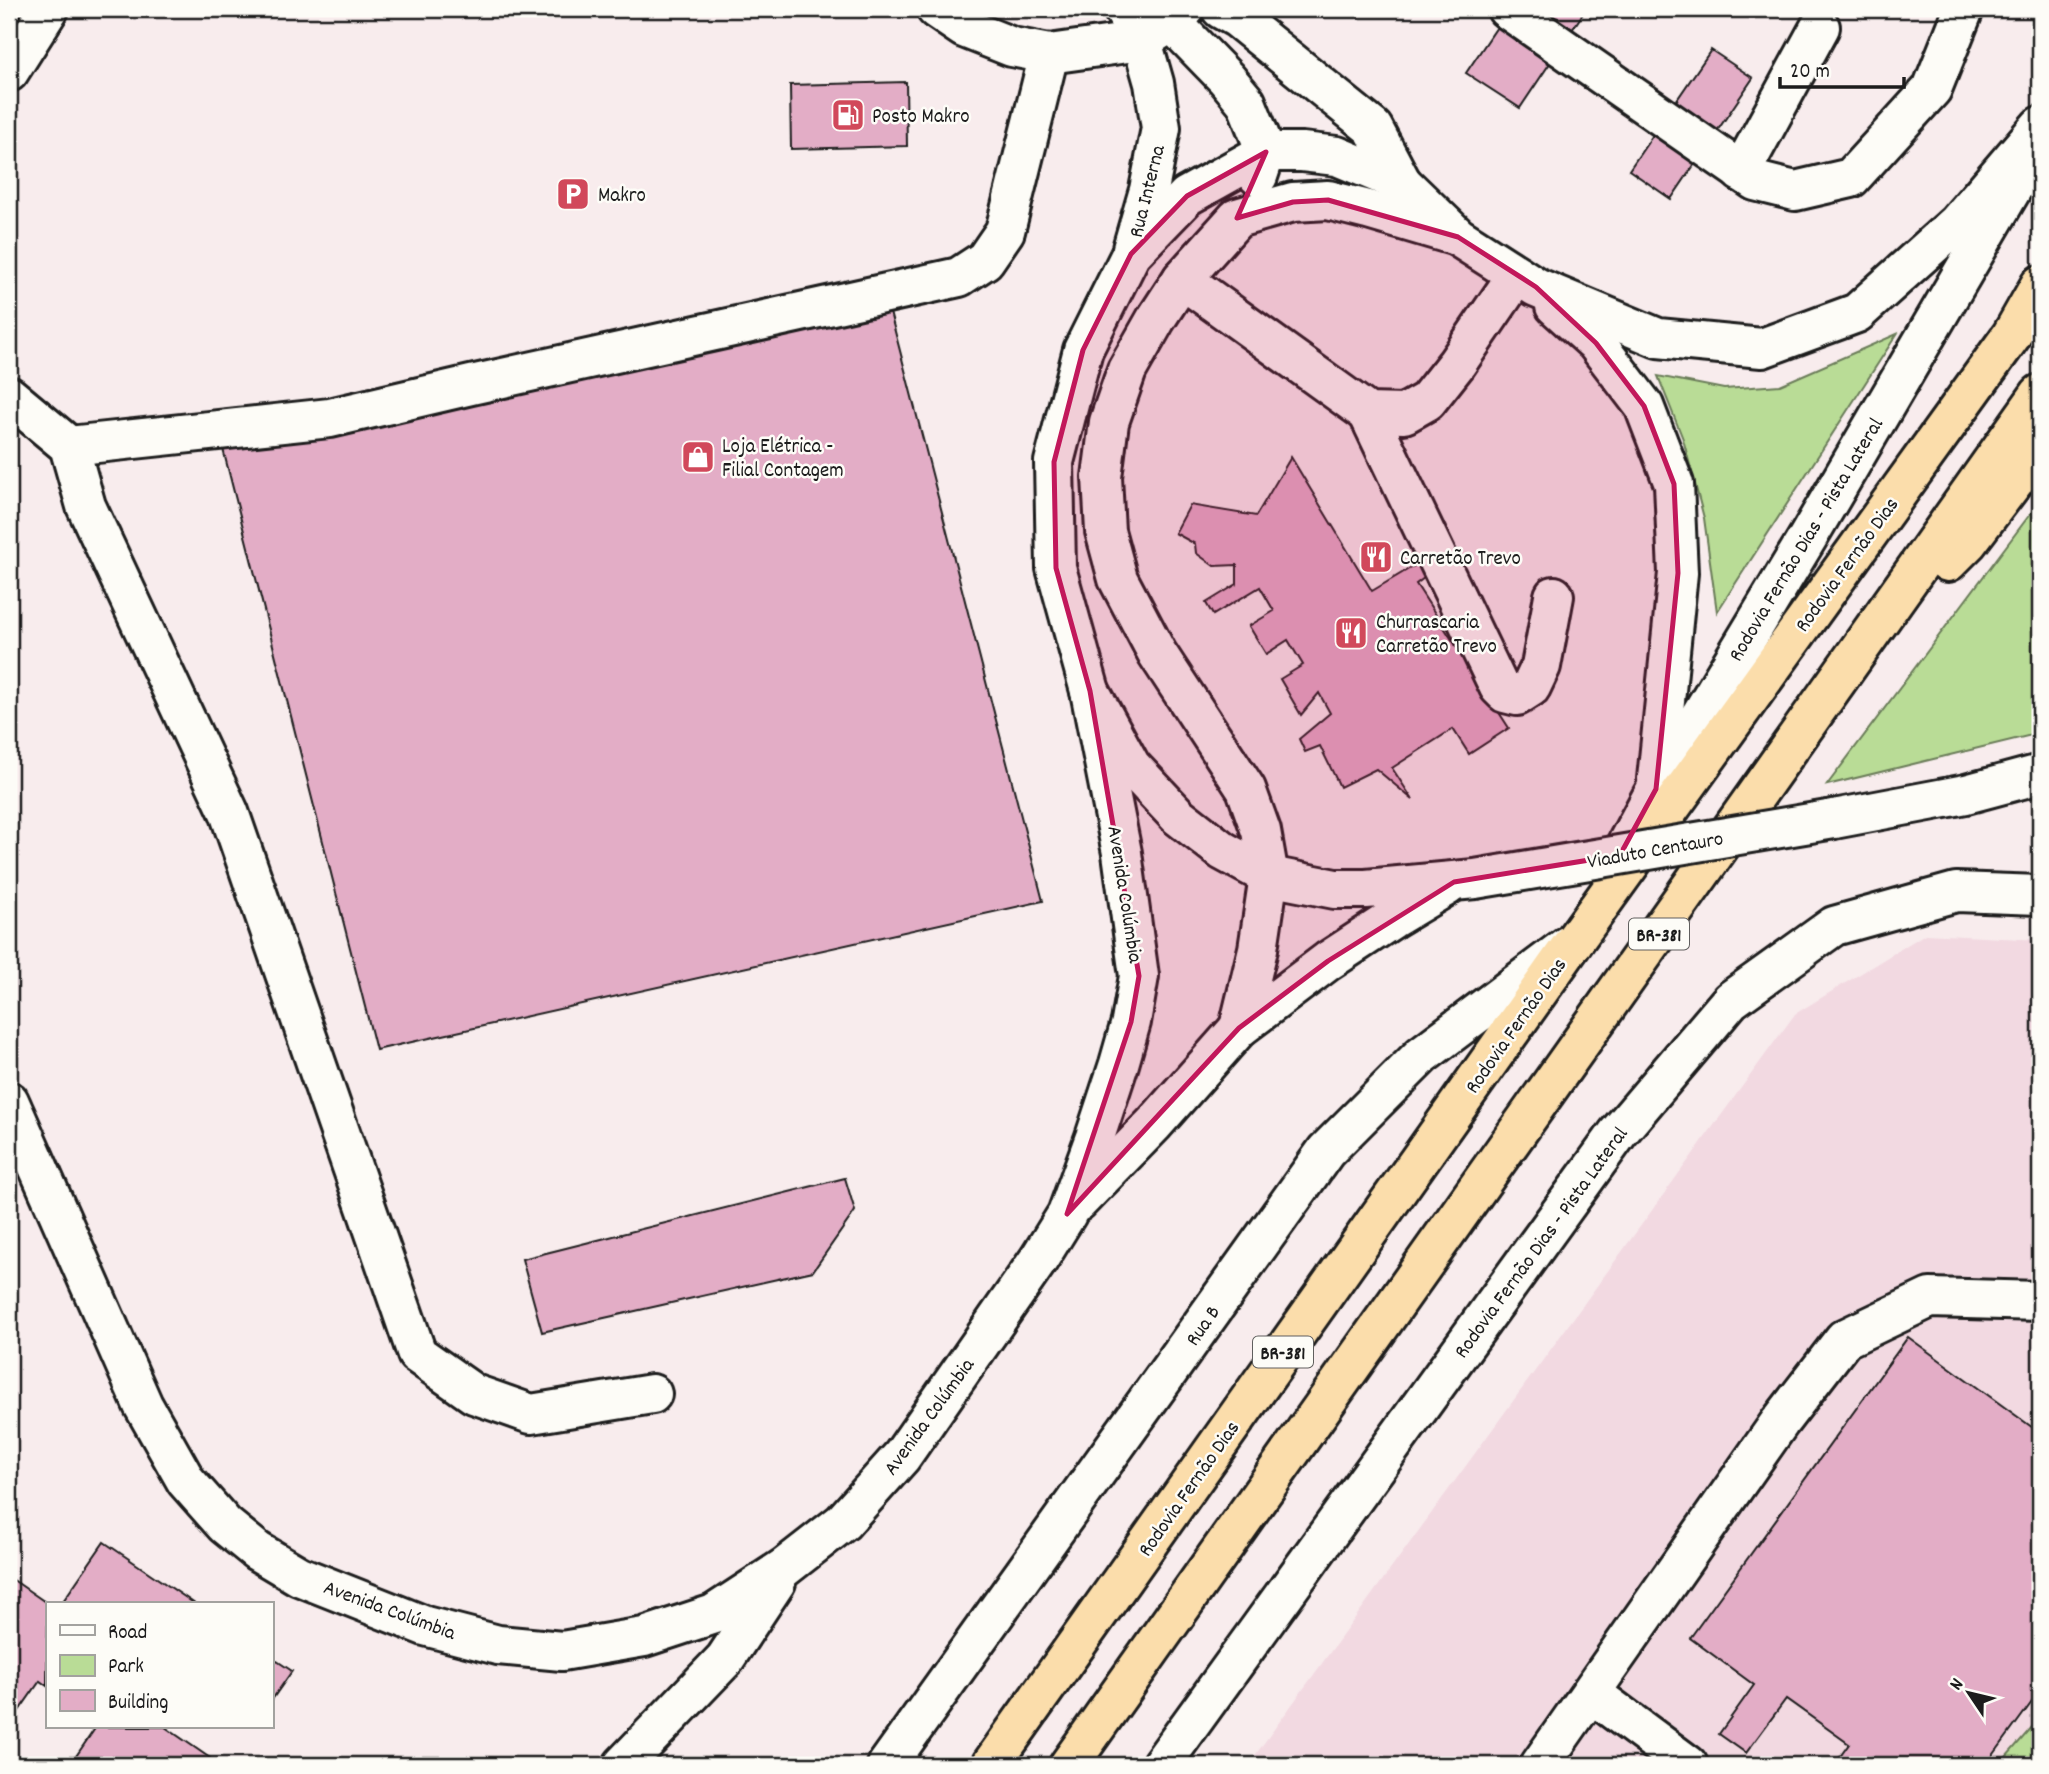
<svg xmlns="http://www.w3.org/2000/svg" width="2049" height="1774" viewBox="0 0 2049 1774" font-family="Dekko,sans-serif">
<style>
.built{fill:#f2d9e1}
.green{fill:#b9dc96;stroke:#6a7c59;stroke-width:2}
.building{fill:#e3adc6;stroke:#1c1c1c;stroke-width:2}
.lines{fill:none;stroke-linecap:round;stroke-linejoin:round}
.minor-casing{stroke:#1c1c1c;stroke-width:44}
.highway-casing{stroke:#1c1c1c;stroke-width:44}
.minor{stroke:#fdfcf7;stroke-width:38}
.highway{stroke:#fbddab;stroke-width:38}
.minor-bridge-casing{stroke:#1c1c1c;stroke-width:44;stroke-linecap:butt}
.minor-bridge{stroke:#fdfcf7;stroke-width:38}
.marked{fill:#c2185b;fill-opacity:0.2;stroke:#c2185b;stroke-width:5;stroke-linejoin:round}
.labels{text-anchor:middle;stroke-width:5;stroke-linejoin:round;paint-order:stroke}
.shield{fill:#fdfcf7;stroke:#605f5e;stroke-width:2}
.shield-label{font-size:19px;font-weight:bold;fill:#1c1c1c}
.poi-label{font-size:21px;fill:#1c1c1c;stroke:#fdfcf7;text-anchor:start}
.street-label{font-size:21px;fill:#1c1c1c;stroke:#fdfcf7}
</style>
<rect width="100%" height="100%" fill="#f8eced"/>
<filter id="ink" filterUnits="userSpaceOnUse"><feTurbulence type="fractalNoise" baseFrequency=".0143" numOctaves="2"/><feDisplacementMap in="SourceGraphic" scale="14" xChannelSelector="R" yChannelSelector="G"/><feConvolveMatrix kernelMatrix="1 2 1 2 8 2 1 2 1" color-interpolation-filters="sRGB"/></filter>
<g filter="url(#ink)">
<path class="built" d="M 1925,934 L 2040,940 L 2040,1765 L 1248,1765 L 1795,1014 Z"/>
<g class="green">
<path d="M 1897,334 L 1717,612 L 1704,518 L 1683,439 L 1658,376 L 1724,389 L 1780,385 Z"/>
<path d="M 2040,501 L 2040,733 L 1827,785 Z"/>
<path d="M 2040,1718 L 2040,1765 L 1999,1765 Z"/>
</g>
<g class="building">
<path d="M 1509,9 L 1586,9 L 1520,108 L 1466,73 Z"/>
<path d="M 1711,50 L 1753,78 L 1671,199 L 1629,170 Z"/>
<path d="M 906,82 L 907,146 L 791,149 L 790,85 Z"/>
<path d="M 886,297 L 1043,901 L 376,1050 L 223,449 Z"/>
<path d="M 1291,457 L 1372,591 L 1429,557 L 1436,569 L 1416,584 L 1509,728 L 1469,754 L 1453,729 L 1392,768 L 1413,800 L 1376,769 L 1340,787 L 1320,746 L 1305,752 L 1299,739 L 1330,713 L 1319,693 L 1301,715 L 1280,679 L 1303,665 L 1288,640 L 1266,654 L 1249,626 L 1274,611 L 1260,587 L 1213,615 L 1206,603 L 1237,584 L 1237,565 L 1214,566 L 1196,553 L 1195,544 L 1175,533 L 1190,505 L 1256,516 Z"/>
<path d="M 845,1178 L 855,1211 L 813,1271 L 542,1332 L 522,1259 Z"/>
<path d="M 1908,1337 L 2040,1433 L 2040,1691 L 1986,1765 L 1883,1765 L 1872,1757 L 1866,1765 L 1834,1765 L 1849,1744 L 1786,1699 L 1746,1753 L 1719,1734 L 1754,1685 L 1690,1638 Z"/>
<path d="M 104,1542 L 195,1604 L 61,1604 Z"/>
<path d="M 9,1577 L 48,1604 L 47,1686 L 40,1681 L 9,1725 Z"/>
<path d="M 271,1657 L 292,1671 L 271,1701 Z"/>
<path d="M 96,1727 L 165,1727 L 220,1765 L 70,1765 Z"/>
</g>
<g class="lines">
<defs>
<g id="minor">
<path d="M 936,9 L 964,28 L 1012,47 L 1049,54 L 1142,41 L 1171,22 L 1185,9"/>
<path d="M 1123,9 L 1142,41 L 1154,83 L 1161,128 L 1149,190 L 1132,249"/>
<path d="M 1159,9 L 1226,78 L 1246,102 L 1266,152 L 1258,176"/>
<path d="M 1221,9 L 1237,18 L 1373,128 L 1402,183"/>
<path d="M 1507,9 L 1755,181 L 1795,191 L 1851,178 L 1932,89 L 1964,9"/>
<path d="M 9,72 L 49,9"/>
<path d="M 1741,172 L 1820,27"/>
<path d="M 1182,279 L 1368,413 L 1404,414 L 1427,401 L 1457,363 L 1517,275"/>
<path d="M 1555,306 L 1596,343 L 1644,406 L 1674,484 L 1678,573 L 1657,779"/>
<path d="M 9,396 L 69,446 L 86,506 L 229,812 L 417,1354 L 474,1394 L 531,1414 L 652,1394"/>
<path d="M 1368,413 L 1499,687 L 1505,693 L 1517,696 L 1531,687 L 1541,666 L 1554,596"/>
<path d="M 69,446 L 330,418 L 471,385 L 959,277 L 985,260 L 1005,231 L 1049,54"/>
<path d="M 1834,819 L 1966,794 L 2040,774"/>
<path d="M 1619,858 L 1656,789 L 1808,537 L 2019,177"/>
<path d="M 1475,879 L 1366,889 L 1335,889 L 1269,876 L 1223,851 L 1178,816 L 1131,766 L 1090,691 L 1056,568 L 1054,462 L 1083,350 L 1131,254 L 1187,196 L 1266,152 L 1302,152 L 1337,156 L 1402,183 L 1458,237 L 1536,287 L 1658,338 L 1762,348 L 1857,313 L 1957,223 L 2040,126"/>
<path d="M 1239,1028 L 1258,949 L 1269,876 L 1261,831 L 1246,789 L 1157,653 L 1118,579 L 1105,531 L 1102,477 L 1109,422 L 1127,370 L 1156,319 L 1182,279 L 1237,218 L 1293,202 L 1328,200 L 1368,210 L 1453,235"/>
<path d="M 9,1101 L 143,1405 L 186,1481 L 225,1525 L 257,1551 L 299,1576 L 425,1626 L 498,1645 L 562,1651 L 644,1637 L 714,1614 L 784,1568 L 843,1522 L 902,1456 L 1039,1259 L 1067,1214 L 1095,1137 L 1119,1064 L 1131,1022 L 1139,976 L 1122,853 L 1090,691"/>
<path d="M 1078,1202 L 1154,1124 L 1239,1028 L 1328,961 L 1392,919 L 1447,886"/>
<path d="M 1591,1693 L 1688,1765"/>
<path d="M 623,1765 L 725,1659 L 776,1582"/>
<path d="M 887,1765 L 1326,1151 L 1422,1055 L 1567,946"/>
<path d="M 1161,1765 L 1618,1133 L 1731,1000 L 1834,926 L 1956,892 L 2040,895"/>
<path d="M 1540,1765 L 1780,1422 L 1844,1339 L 1930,1298 L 2040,1301"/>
</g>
<g id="highway">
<path d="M 1948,562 L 1968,542 L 2040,447"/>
<path d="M 991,1765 L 1575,940 L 2011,336 L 2040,285"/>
<path d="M 1069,1765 L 2040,394"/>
</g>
</defs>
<use href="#minor" class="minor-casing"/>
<use href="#highway" class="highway-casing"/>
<use href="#minor" class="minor"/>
<use href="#highway" class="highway"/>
<defs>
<path id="minor-bridge" d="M 1475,879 L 1834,819"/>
</defs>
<use href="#minor-bridge" class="minor-bridge-casing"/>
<use href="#minor-bridge" class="minor-bridge"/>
</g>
</g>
<path class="marked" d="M 1266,152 L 1237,218 L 1293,202 L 1328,200 L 1458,237 L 1536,287 L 1596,343 L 1644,406 L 1674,484 L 1678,573 L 1656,789 L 1620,855 L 1454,882 L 1328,961 L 1239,1028 L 1067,1214 L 1131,1022 L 1139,976 L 1090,691 L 1056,568 L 1054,462 L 1083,350 L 1131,254 L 1187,196 Z"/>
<defs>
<symbol id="fuel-square" viewBox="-11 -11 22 22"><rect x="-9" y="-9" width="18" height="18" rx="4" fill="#d1495b" stroke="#fdfcf7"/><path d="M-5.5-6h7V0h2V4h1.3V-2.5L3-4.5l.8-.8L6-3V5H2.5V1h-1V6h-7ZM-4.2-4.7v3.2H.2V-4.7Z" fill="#fff"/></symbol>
<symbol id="parking-square" viewBox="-11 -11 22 22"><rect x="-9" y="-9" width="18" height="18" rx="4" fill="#d1495b" stroke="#fdfcf7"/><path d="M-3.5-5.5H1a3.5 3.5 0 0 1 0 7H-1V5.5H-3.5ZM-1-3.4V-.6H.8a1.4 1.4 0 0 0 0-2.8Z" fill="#fff"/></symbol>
<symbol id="shop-square" viewBox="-11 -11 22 22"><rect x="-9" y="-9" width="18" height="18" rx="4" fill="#d1495b" stroke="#fdfcf7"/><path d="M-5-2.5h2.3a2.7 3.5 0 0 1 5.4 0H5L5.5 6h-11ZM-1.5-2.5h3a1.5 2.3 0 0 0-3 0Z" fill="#fff"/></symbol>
<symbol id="restaurant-square" viewBox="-11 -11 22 22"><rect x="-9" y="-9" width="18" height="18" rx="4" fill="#d1495b" stroke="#fdfcf7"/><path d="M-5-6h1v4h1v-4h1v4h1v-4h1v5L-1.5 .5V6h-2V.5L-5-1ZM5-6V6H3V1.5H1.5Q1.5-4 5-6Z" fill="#fff"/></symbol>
</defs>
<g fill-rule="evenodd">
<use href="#fuel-square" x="829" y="96" width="38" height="38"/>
<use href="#parking-square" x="554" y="175" width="38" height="38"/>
<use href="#shop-square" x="679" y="438" width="38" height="38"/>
<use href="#restaurant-square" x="1357" y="538" width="38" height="38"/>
<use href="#restaurant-square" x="1332" y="614" width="38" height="38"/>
</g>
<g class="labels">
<g class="shield">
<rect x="1629" y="918.5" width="60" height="31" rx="5"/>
<rect x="1253" y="1336.5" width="60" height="31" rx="5"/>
</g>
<g class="shield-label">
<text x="1659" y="941">BR-381</text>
<text x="1283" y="1359">BR-381</text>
</g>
<g class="poi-label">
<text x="872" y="122">Posto Makro</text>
<text x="598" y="201">Makro</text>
<text x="722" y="452">Loja Elétrica -<tspan x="722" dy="24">Filial Contagem</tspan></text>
<text x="1400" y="564">Carretão Trevo</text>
<text x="1376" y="628">Churrascaria<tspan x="1376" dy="24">Carretão Trevo</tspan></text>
</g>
<g class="street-label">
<text transform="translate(1146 191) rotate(-76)" y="7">Rua Interna</text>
<text transform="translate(1805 539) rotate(-59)" y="7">Rodovia Fernão Dias - Pista Lateral</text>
<text transform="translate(1846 564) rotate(-54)" y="7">Rodovia Fernão Dias</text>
<text transform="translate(1655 849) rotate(-10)" y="7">Viaduto Centauro</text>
<text transform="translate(1126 894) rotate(81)" y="7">Avenida Colúmbia</text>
<text transform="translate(1515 1025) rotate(-55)" y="7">Rodovia Fernão Dias</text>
<text transform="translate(1540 1242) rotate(-54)" y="7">Rodovia Fernão Dias - Pista Lateral</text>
<text transform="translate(1202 1325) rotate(-55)" y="7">Rua B</text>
<text transform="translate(928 1416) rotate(-54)" y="7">Avenida Colúmbia</text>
<text transform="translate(1188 1488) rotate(-55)" y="7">Rodovia Fernão Dias</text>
<text transform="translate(390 1609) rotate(20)" y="7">Avenida Colúmbia</text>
</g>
</g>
<rect width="2049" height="1774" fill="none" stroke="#fdfcf7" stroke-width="35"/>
<rect x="18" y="18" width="2014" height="1739" fill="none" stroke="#1c1c1c" stroke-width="2.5" filter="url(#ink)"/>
<rect x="46" y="1602" width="228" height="126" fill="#fdfcf7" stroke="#a3a29f" stroke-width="2"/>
<rect x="60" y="1625" width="35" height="10" fill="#fdfcf7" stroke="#a3a29f" stroke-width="2"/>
<text x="108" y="1638" font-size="21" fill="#1c1c1c">Road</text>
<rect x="60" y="1655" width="35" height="21" fill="#b9dc96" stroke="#a3a29f" stroke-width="2"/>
<text x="108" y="1672" font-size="21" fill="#1c1c1c">Park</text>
<rect x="60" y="1690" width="35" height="21" fill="#e3adc6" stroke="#a3a29f" stroke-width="2"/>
<text x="108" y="1708" font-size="21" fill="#1c1c1c">Building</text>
<g transform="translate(1969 1693) rotate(305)" stroke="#fdfcf7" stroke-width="5" paint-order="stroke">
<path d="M0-5L12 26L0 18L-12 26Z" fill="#1c1c1c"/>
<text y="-10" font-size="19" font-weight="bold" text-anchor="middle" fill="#1c1c1c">N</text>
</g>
<path d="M1780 77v10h124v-10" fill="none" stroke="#1c1c1c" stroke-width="3.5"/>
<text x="1790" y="77" font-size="21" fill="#1c1c1c" stroke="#fdfcf7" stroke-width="5" paint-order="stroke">20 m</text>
</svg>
